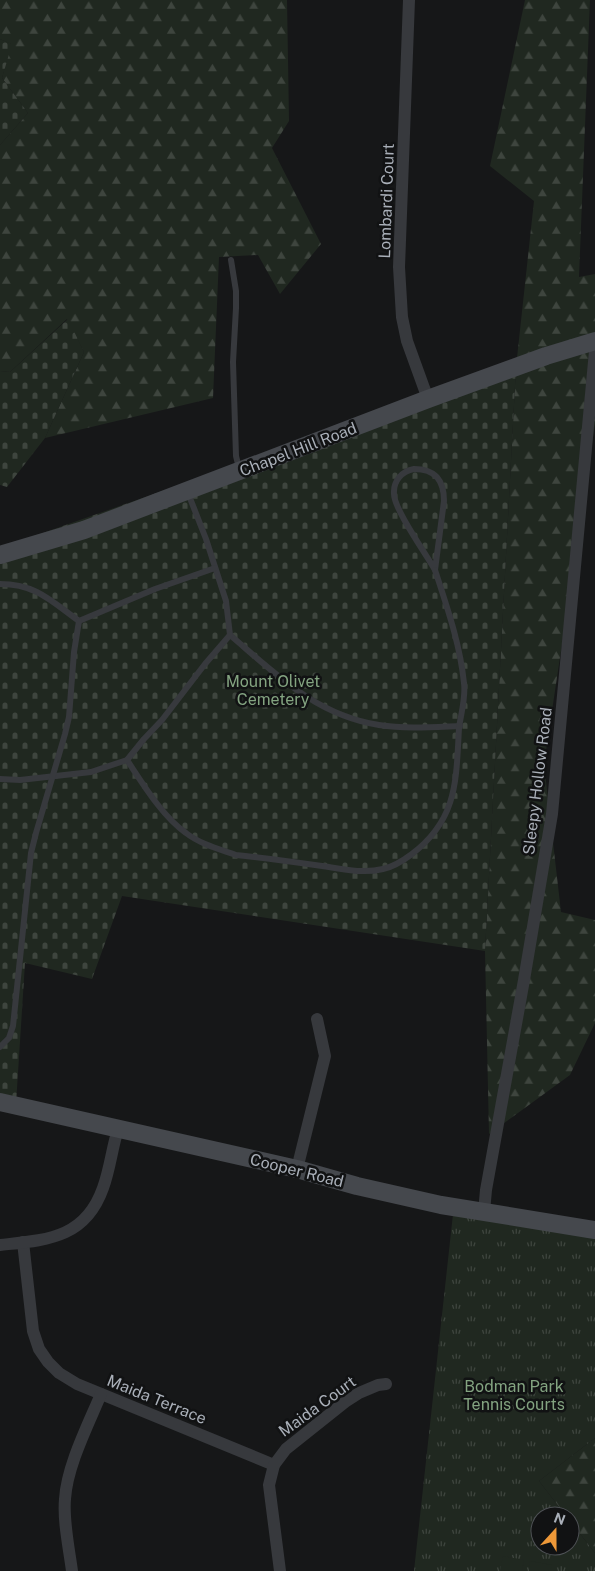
<svg xmlns="http://www.w3.org/2000/svg" width="595" height="1571" viewBox="0 0 595 1571" font-family="'Public Sans',sans-serif">
<style>
.forest{fill:url(#forest-firs)}
.cemetery{fill:url(#cemetery-stones)}
.park{fill:url(#park-tufts)}
.garden{fill:#202820}
.lines{fill:none;stroke-linecap:round;stroke-linejoin:round}
.lane{stroke:#37393d;stroke-width:6}
.street{stroke:#37393d;stroke-width:12}
.secondary{stroke:#45484d;stroke-width:18}
.labels{text-anchor:middle;stroke-width:5;stroke-linejoin:round;paint-order:stroke}
.street-label{font-size:16px;fill:#a9afb8;stroke:#111213}
.park-label{font-size:16px;fill:#83a380;stroke:#111213}
</style>
<defs>
<pattern id="forest-firs" width="22" height="20" patternUnits="userSpaceOnUse" patternTransform="scale(1.25)"><rect width="22" height="20" fill="#202820"/><path d="M5 1l3.5 6h-7zM16 11l3.5 6h-7z" fill="#3e453e"/></pattern>
<pattern id="cemetery-stones" width="16" height="16" patternUnits="userSpaceOnUse" patternTransform="scale(1.25)"><rect width="16" height="16" fill="#202820"/><path d="M2 7V4a2 2 0 0 1 4 0v3zM10 15v-3a2 2 0 0 1 4 0v3z" fill="#3e453e"/></pattern>
<pattern id="park-tufts" width="24" height="20" patternUnits="userSpaceOnUse" patternTransform="scale(1.25)"><rect width="24" height="20" fill="#202820"/><path d="M3 7l-1-3M5 7V3M7 7l1-3M15 17l-1-3M17 17v-4M19 17l1-3" fill="none" stroke="#3e453e"/></pattern>
</defs>
<rect width="100%" height="100%" fill="#161718"/>
<g class="forest">
<path d="M 0,0 L 287,0 L 289,121 L 272,148 L 321,244 L 280,294 L 258,255 L 219,257 L 213,398 L 45,438 L 84,352 L 67,319 L 10,372 L 0,371 L 0,145 L 28,113 L 2,78 L 11,44 L 0,39 Z"/>
<path d="M 525,0 L 590,0 L 579,277 L 595,274 L 595,424 L 544,764 L 561,912 L 595,920 L 595,1023 L 570,1075 L 489,1134 L 485,951 L 516,367 L 534,201 L 490,166 Z"/>
<path d="M 595,1438 L 595,1553 L 570,1521 L 570,1516 L 566,1516 L 539,1481 Z"/>
</g>
<g class="cemetery">
<path d="M 0,39 L 12,44 L 2,78 L 28,113 L 0,145 Z"/>
<path d="M 68,319 L 84,352 L 45,438 L 7,487 L 0,485 L 0,371 L 10,372 Z"/>
<path d="M 516,367 L 485,951 L 122,896 L 92,979 L 25,963 L 16,1104 L 0,1100 L 0,548 Z"/>
</g>
<path class="park" d="M 454,1205 L 595,1230 L 595,1438 L 539,1481 L 566,1516 L 540,1516 L 540,1546 L 570,1546 L 570,1521 L 595,1553 L 595,1571 L 414,1571 Z"/>
<g class="garden">
<path d="M 503,1556 L 524,1560 L 522,1571 L 500,1571 Z"/>
<path d="M 530,1561 L 552,1565 L 550,1571 L 529,1571 Z"/>
</g>
<g class="lines">
<g class="lane">
<path d="M 231,260 L 236,291 L 236,308 L 233,362 L 236,456 L 239,468"/>
<path d="M 414,469 C 436,469 444,481 444,501 L 435,570 C 426,554 394,509 394,494 C 393,481 402,471 414,469 Z"/>
<path d="M 188,493 L 206,539 L 226,601 L 230,635 C 277,675 316,715 379,725 C 405,729 433,727 460,726"/>
<path d="M 0,584 C 36,584 51,601 79,621 L 155,589 L 215,568"/>
<path d="M 127,760 C 143,784 162,816 186,833 C 200,844 219,849 236,855 C 265,858 294,862 322,866 C 342,869 363,874 383,869 C 393,867 404,860 412,854 C 458,819 456,780 459,728 C 461,713 466,698 464,683 C 460,644 447,607 435,570"/>
<path d="M 0,779 L 20,780 L 91,772 L 127,760 L 144,739 L 162,720 L 205,664 L 230,635"/>
<path d="M 0,1047 L 9,1038 L 13,1026 L 31,853 L 36,833 L 65,734 L 69,717 L 74,652 L 79,621"/>
</g>
<g class="street">
<path d="M 409,0 L 399,267 L 402,317 L 407,341 L 428,399"/>
<path d="M 297,1169 L 325,1056 L 317,1019"/>
<path d="M 484,1212 L 486,1190 L 524,980 L 552,814 L 595,351"/>
<path d="M 23,1242 L 33,1331 L 39,1349 L 48,1362 L 59,1373 L 77,1384 L 274,1465"/>
<path d="M 0,1245 C 46,1240 85,1239 103,1188 C 110,1169 112,1148 118,1129"/>
<path d="M 72,1571 C 69,1548 63,1521 65,1499 C 67,1466 88,1425 101,1394"/>
<path d="M 280,1571 L 269,1485 L 274,1465 L 286,1449 L 345,1402 L 359,1393 L 378,1385 L 386,1384"/>
</g>
<g class="secondary">
<path d="M 0,555 L 84,530 L 428,399 L 546,356 L 595,341"/>
<path d="M 0,1102 L 297,1169 L 357,1186 L 441,1205 L 595,1230"/>
</g>
</g>
<g class="labels">
<g class="street-label">
<text transform="translate(386 201) rotate(-88)" y="6">Lombardi Court</text>
<text transform="translate(298 449) rotate(-21)" y="6">Chapel Hill Road</text>
<text transform="translate(537 781) rotate(-83)" y="6">Sleepy Hollow Road</text>
<text transform="translate(297 1170) rotate(14)" y="6">Cooper Road</text>
<text transform="translate(157 1399) rotate(22)" y="6">Maida Terrace</text>
<text transform="translate(317 1406) rotate(-36)" y="6">Maida Court</text>
</g>
<g class="park-label">
<text x="273" y="687">Mount Olivet<tspan x="273" dy="18">Cemetery</tspan></text>
<text x="514" y="1392">Bodman Park<tspan x="514" dy="18">Tennis Courts</tspan></text>
</g>
</g>
<g transform="translate(555 1531) rotate(21)"><circle r="24" fill="#111213" stroke="#4e5155"/>
<path d="M0-4L9 19L0 12L-9 19Z" fill="#ee9838"/>
<text y="-8" font-size="14" font-weight="bold" text-anchor="middle" fill="#a9afb8">N</text>
</g>
</svg>
